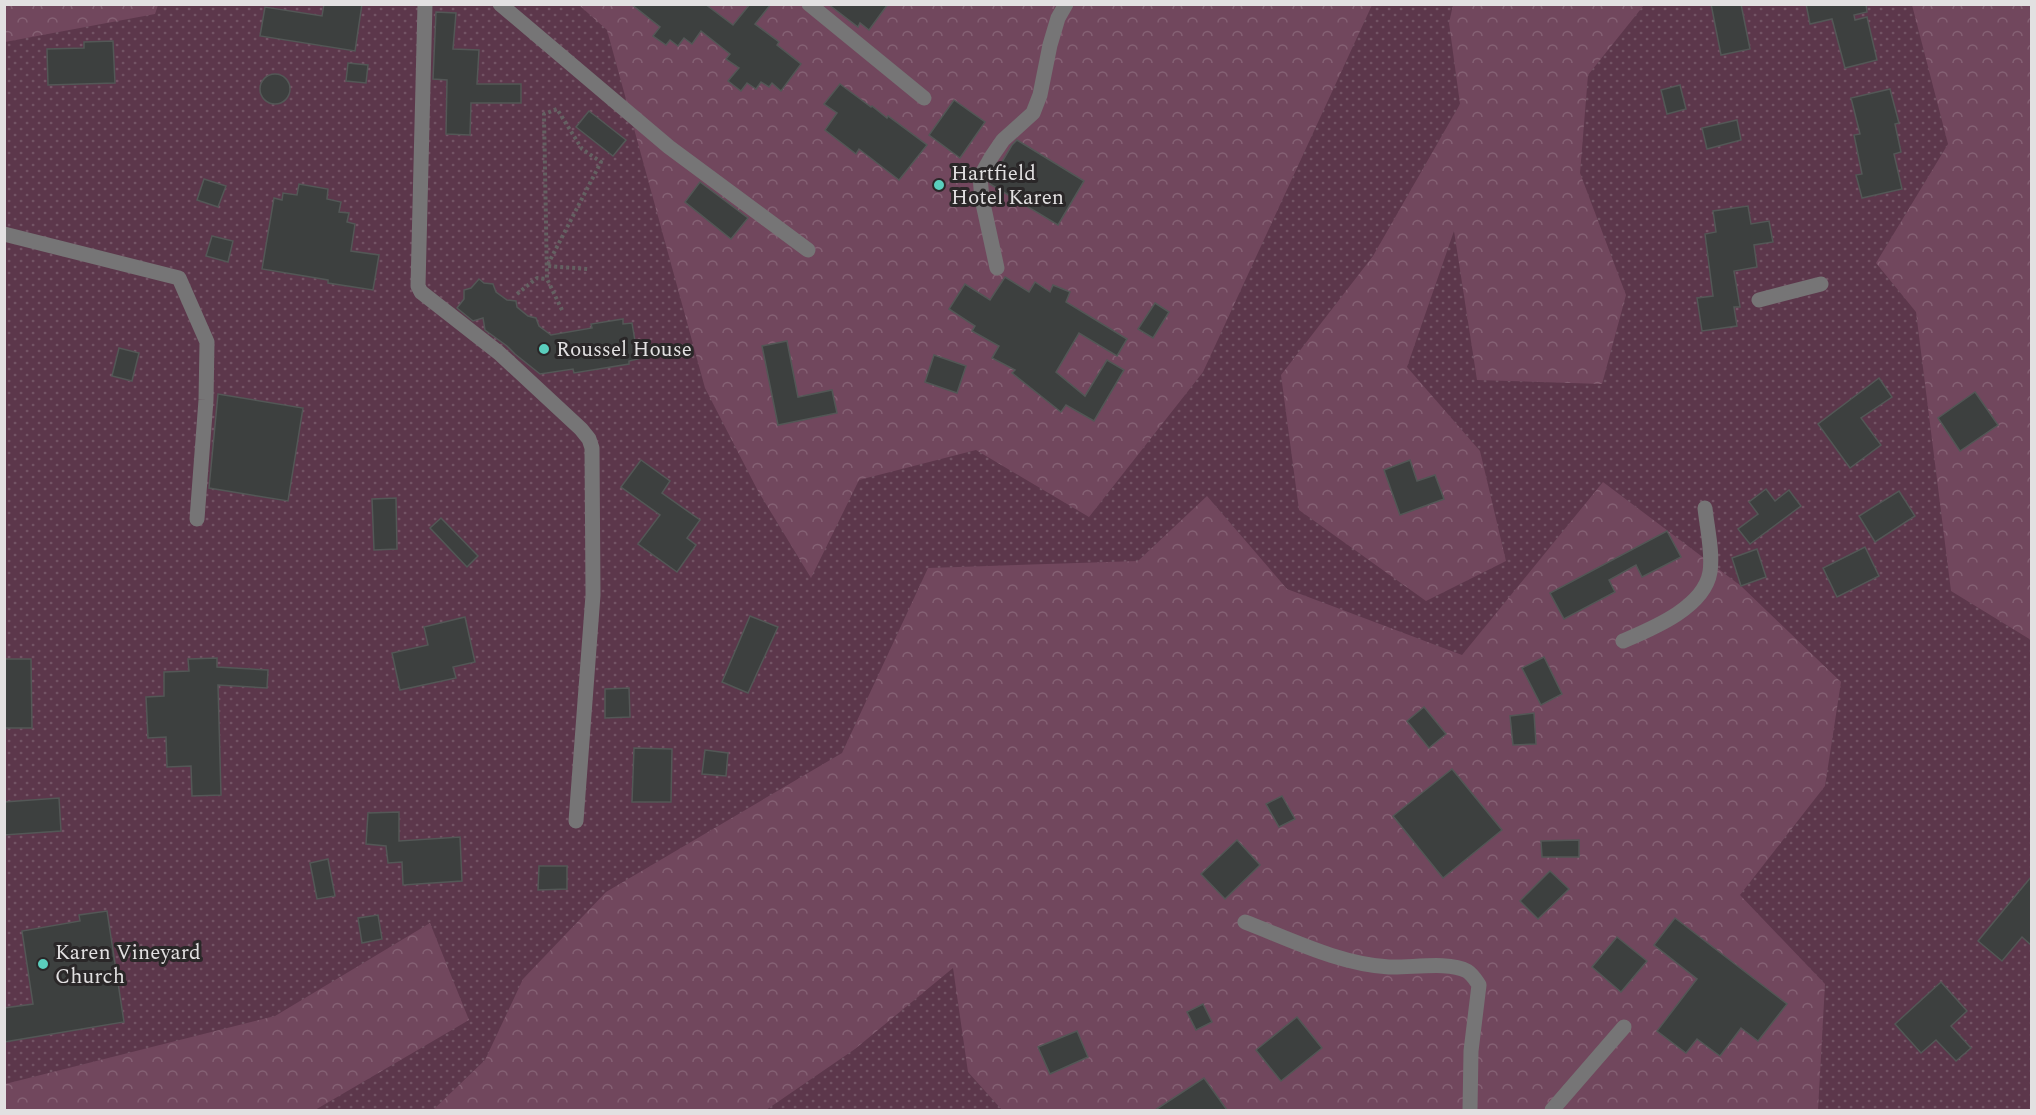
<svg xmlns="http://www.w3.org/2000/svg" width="2036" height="1115" viewBox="0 0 2036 1115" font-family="Spectral,serif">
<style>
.grass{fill:url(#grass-dots)}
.forest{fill:url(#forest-crowns)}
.building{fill:#3d403f;stroke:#535756;stroke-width:1.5}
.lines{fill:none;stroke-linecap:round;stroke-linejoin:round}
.path{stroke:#646162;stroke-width:4;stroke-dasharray:3 3;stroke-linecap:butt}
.minor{stroke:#767576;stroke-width:15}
.poi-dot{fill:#5acebd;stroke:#2a2728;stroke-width:2}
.labels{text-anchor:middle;stroke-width:6;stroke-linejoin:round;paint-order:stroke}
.poi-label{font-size:21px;fill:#e2e0e1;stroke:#2a2728;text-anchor:start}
</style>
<defs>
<pattern id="grass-dots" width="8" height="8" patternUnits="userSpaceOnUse" patternTransform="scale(1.5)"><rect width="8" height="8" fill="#5c374b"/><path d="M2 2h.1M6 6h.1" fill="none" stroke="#735465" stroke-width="1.8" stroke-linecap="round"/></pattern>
<pattern id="forest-crowns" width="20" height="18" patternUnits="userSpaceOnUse" patternTransform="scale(1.5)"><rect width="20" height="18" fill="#71475d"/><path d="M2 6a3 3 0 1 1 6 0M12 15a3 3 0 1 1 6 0" fill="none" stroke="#856174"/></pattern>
</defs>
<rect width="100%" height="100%" fill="#2a2728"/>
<rect class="grass" x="5" y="5" width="2026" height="1105"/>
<g class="forest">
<path d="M 5,4 L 158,4 L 158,5 L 155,14 L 5,42 Z"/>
<path d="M 579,5 L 1372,5 L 1203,372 L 1089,517 L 976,450 L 859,480 L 811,578 L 758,491 L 705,388 L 607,30 Z"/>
<path d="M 1453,5 L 1644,5 L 1588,75 L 1580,173 L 1626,295 L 1602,384 L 1477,380 L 1454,231 L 1407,367 L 1480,451 L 1506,561 L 1426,601 L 1299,510 L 1281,375 L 1373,256 L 1460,104 L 1449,23 Z"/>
<path d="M 1912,5 L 2031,5 L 2031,640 L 1951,591 L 1916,312 L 1876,263 L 1948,144 Z"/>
<path d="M 1603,482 L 1741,586 L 1841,682 L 1825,786 L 1740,895 L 1825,984 L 1818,1110 L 1002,1110 L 968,1072 L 953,968 L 855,1049 L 766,1110 L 433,1110 L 485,1060 L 523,979 L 606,892 L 842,753 L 928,568 L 1138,561 L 1207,496 L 1287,589 L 1462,655 Z"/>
<path d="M 430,923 L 469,1020 L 315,1110 L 5,1110 L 5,1084 L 275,1016 Z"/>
</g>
<g class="building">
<path d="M 324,4 L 362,4 L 355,51 L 260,36 L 265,7 L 322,16 Z"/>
<path d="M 631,4 L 705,4 L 733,25 L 750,4 L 771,4 L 755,24 L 779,42 L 777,45 L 801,64 L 781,91 L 772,83 L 769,87 L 761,82 L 756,89 L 747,83 L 741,91 L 728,81 L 739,68 L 726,59 L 730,54 L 701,31 L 692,44 L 684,38 L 678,46 L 670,40 L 666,45 L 653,36 L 660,27 Z"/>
<path d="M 828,4 L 888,4 L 869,30 L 860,23 L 858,27 Z"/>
<path d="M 1711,4 L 1741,4 L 1750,49 L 1721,55 Z"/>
<path d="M 1806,4 L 1866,4 L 1867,12 L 1854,15 L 1855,20 L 1867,17 L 1877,60 L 1845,68 L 1832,19 L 1810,24 Z"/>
<path d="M 436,12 L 456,13 L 453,49 L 479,50 L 477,84 L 521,84 L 521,103 L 471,103 L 470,135 L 446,134 L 447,80 L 433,79 Z"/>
<path d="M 113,41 L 115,83 L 48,85 L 47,49 L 84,48 L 84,42 Z"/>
<path d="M 348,63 L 368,65 L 366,83 L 346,81 Z"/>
<circle cx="275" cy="89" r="15"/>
<path d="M 840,84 L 871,107 L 872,106 L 887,118 L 888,116 L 927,145 L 899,180 L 859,149 L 856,154 L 825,130 L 837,113 L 824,104 Z"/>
<path d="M 1680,85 L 1686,109 L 1667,114 L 1661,90 Z"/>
<path d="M 1890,89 L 1899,123 L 1895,124 L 1901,152 L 1894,154 L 1902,189 L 1862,198 L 1856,175 L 1862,174 L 1854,135 L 1860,134 L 1851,98 Z"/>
<path d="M 954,100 L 985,122 L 960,158 L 929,135 Z"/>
<path d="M 589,111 L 626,140 L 613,156 L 576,127 Z"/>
<path d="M 1737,120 L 1741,140 L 1707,149 L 1702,128 Z"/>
<path d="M 1017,140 L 1084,181 L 1058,225 L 990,184 L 990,182 L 1012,145 Z"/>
<path d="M 204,179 L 226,186 L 218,207 L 197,200 Z"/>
<path d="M 700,182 L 748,218 L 731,239 L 685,202 Z"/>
<path d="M 299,184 L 328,189 L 327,199 L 341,202 L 339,212 L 349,213 L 347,222 L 355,224 L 351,251 L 379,255 L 373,290 L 328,283 L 328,280 L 262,269 L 274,198 L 282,200 L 283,193 L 297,195 Z"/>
<path d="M 1748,206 L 1751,224 L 1769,221 L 1773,242 L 1754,245 L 1757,267 L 1734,271 L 1740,307 L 1734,307 L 1737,326 L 1702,331 L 1697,298 L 1713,296 L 1705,234 L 1716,232 L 1713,211 Z"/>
<path d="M 212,236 L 233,241 L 228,262 L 206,256 Z"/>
<path d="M 1005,277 L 1029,292 L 1035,282 L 1050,292 L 1053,285 L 1070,292 L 1066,302 L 1127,339 L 1117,356 L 1079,333 L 1056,372 L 1085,396 L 1107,360 L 1124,370 L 1094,421 L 1066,405 L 1061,412 L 1012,373 L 1015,370 L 992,358 L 999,346 L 972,331 L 975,326 L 949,309 L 965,284 L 990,300 Z"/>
<path d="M 479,279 L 484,283 L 493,284 L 496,292 L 507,300 L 516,301 L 517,307 L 528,316 L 536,318 L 539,326 L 551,335 L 592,328 L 591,324 L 623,319 L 623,324 L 632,323 L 638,359 L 629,361 L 629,364 L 574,373 L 573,369 L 540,374 L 515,354 L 507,346 L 485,330 L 483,318 L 473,321 L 457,308 L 464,299 L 464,290 L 471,288 Z"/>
<path d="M 1155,303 L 1169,312 L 1153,338 L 1138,329 Z"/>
<path d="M 787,341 L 798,397 L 832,390 L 837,413 L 778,425 L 762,346 Z"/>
<path d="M 119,348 L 139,353 L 132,381 L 112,376 Z"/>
<path d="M 934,355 L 966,366 L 957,393 L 925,382 Z"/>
<path d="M 1879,378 L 1892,397 L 1861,418 L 1881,445 L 1850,468 L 1818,424 Z"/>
<path d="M 1975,392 L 1998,425 L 1960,451 L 1938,418 Z"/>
<path d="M 218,394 L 303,408 L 288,501 L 209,488 Z"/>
<path d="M 641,460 L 670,481 L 662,493 L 700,520 L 687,538 L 696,545 L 677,572 L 638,544 L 660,515 L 621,487 Z"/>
<path d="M 1410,460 L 1417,481 L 1435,475 L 1444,499 L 1400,515 L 1384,470 Z"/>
<path d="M 1766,489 L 1775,501 L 1789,490 L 1801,506 L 1750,544 L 1738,529 L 1758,514 L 1749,502 Z"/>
<path d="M 1899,491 L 1915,516 L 1875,542 L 1859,516 Z"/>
<path d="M 396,498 L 397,549 L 374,550 L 372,499 Z"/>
<path d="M 441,518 L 478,556 L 467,567 L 430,528 Z"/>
<path d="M 1667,531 L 1681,557 L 1642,577 L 1636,565 L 1609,580 L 1615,592 L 1564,619 L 1550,593 Z"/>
<path d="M 1865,547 L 1879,576 L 1837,597 L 1823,568 Z"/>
<path d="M 1757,549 L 1766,577 L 1741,586 L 1732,558 Z"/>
<path d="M 750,616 L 778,627 L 748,693 L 722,682 Z"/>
<path d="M 465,617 L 475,662 L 453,667 L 456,678 L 400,690 L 392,653 L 428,645 L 424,627 Z"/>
<path d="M 1544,657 L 1562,694 L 1541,705 L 1522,668 Z"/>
<path d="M 217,658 L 217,667 L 268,670 L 267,688 L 218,685 L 221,795 L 192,796 L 191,766 L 167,767 L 166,737 L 148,738 L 146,697 L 164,696 L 164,672 L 189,671 L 188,659 Z"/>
<path d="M 4,659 L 31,659 L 32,728 L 4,728 Z"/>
<path d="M 629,688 L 630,717 L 605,718 L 605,689 Z"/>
<path d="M 1424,707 L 1446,734 L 1429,748 L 1407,721 Z"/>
<path d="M 1534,713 L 1536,744 L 1513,745 L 1510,716 Z"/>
<path d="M 634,748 L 672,749 L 671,802 L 632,802 Z"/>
<path d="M 705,750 L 728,753 L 726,776 L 702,774 Z"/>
<path d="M 1452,769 L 1502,830 L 1443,878 L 1393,816 Z"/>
<path d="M 1282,796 L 1295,819 L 1279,827 L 1266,804 Z"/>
<path d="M 59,798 L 61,831 L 4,835 L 4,802 Z"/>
<path d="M 399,812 L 399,841 L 460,837 L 462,881 L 403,885 L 402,862 L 388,863 L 386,846 L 366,844 L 368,813 Z"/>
<path d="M 1237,840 L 1260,865 L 1225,899 L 1201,874 Z"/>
<path d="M 1579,840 L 1579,857 L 1542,857 L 1541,841 Z"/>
<path d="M 328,859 L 335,896 L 317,899 L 310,863 Z"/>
<path d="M 539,866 L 567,866 L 567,889 L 538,890 Z"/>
<path d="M 1550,871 L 1569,889 L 1538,919 L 1520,901 Z"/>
<path d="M 2031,877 L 2031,945 L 2022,937 L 2002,961 L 1978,941 Z"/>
<path d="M 107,911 L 124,1022 L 4,1042 L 4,1008 L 33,1004 L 22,931 L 80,921 L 79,915 Z"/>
<path d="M 378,915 L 382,939 L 362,943 L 358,918 Z"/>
<path d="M 1675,918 L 1787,1004 L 1758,1041 L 1741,1028 L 1720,1056 L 1697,1039 L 1686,1053 L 1657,1031 L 1697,979 L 1654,945 Z"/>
<path d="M 1617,937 L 1647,961 L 1621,992 L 1592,967 Z"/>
<path d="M 1941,982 L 1967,1011 L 1951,1026 L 1971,1048 L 1956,1061 L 1936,1040 L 1921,1053 L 1895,1024 Z"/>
<path d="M 1203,1004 L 1212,1022 L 1196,1030 L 1187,1012 Z"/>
<path d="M 1297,1017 L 1322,1048 L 1281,1081 L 1256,1050 Z"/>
<path d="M 1077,1031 L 1088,1057 L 1050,1074 L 1038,1047 Z"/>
<path d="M 1204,1078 L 1227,1110 L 1155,1110 Z"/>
</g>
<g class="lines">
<g class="path">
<path d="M 517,294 L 537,278 L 547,279"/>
<path d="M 562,310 L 547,279 L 544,114 L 557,109 L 582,149 L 601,162 L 547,266 L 588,269"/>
</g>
<g class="minor">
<path d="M 425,4 L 418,286 L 421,292 L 499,353 L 581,429 L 589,439 L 592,448 L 593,595 L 576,821"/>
<path d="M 500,4 L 669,147 L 808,250"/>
<path d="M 809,4 L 924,98"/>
<path d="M 4,234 L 179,278 L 207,342 L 206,400 L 197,519"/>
<path d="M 997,268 L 982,199 L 980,177 L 992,156 L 1003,140 L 1033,113 L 1040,95 L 1050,45 L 1058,18 L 1066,4"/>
<path d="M 1759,300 L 1821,284"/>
<path d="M 1623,641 C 1651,629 1704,608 1710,572 C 1713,552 1707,528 1705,508"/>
<path d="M 1245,922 C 1292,940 1339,964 1389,967 C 1411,968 1449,961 1467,971 C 1473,975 1475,979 1479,985 L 1471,1051 L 1470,1110"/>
<path d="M 1552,1110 L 1624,1027"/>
</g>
</g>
<g class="poi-dot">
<circle cx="939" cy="185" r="6"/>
<circle cx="544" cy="349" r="6"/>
<circle cx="43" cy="964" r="6"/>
</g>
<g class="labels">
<g class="poi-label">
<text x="951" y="180">Hartfield<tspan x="951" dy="24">Hotel Karen</tspan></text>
<text x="556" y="356">Roussel House</text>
<text x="55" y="959">Karen Vineyard<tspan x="55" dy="24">Church</tspan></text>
</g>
</g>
<rect width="2036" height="1115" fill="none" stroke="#e2e0e1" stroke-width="12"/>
</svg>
